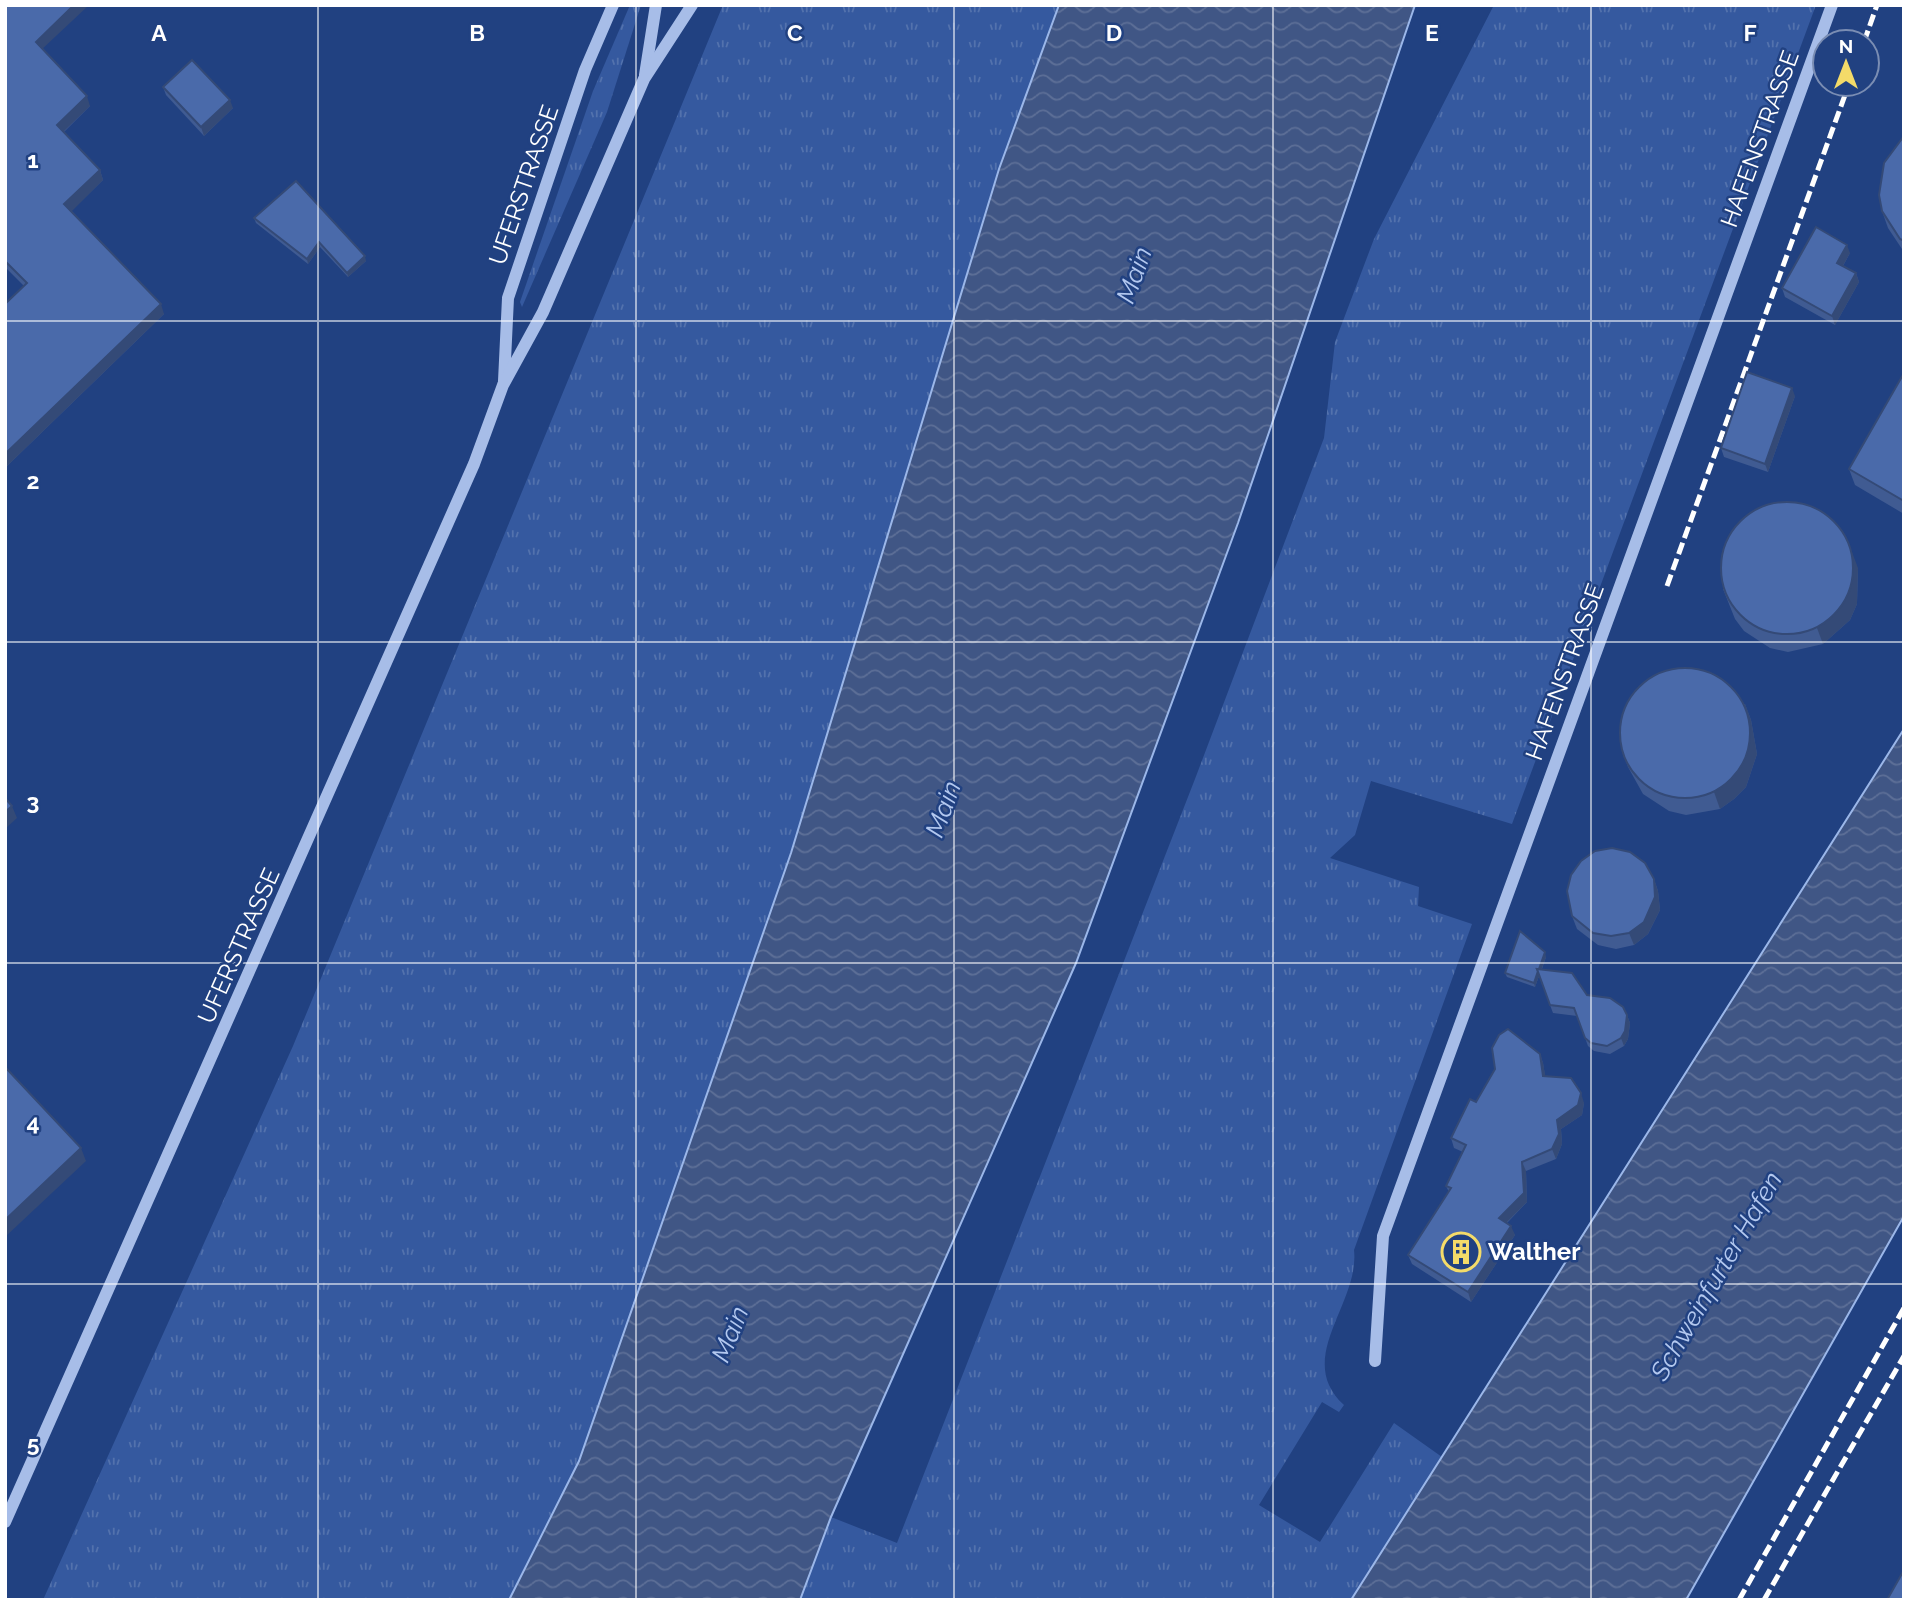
<svg xmlns="http://www.w3.org/2000/svg" width="1909" height="1605" viewBox="0 0 1909 1605" font-family="Raleway,sans-serif">
<style>
.grass{fill:url(#grass-tufts)}
.water{fill:url(#water-waves);stroke:#9bb7e9;stroke-width:2}
.lines{fill:none;stroke-linecap:round;stroke-linejoin:round}
.minor{stroke:#a7bde8;stroke-width:12}
.rail{stroke:#fff;stroke-width:5;stroke-dasharray:12 5;stroke-linecap:butt}
.wall{fill:#405b92}
.shaded-wall{fill:#344a77}
.building{fill:#4a6aaa;stroke:#344a77;stroke-width:2}
.grid{fill:none;stroke:#fff;stroke-width:2;stroke-opacity:0.55}
.labels{text-anchor:middle;stroke-width:5;stroke-linejoin:round;paint-order:stroke}
.street-label{font-size:24px;fill:#fff;stroke:#214181}
.poi-label{font-size:24px;font-weight:bold;fill:#fff;stroke:#214181;text-anchor:start}
.water-label{font-size:26px;font-style:italic;fill:#b3c8ef;stroke:#214181}
.grid-label{font-size:23px;text-anchor:middle;font-weight:bold;fill:#fff;stroke:#214181;stroke-width:5;stroke-linejoin:round;paint-order:stroke}
</style>
<defs>
<pattern id="grass-tufts" width="24" height="20" patternUnits="userSpaceOnUse" patternTransform="scale(1.75)"><rect width="24" height="20" fill="#35599f"/><path d="M3 7l-1-3M5 7V3M7 7l1-3M15 17l-1-3M17 17v-4M19 17l1-3" fill="none" stroke="#5372ad"/></pattern>
<pattern id="water-waves" width="16" height="10" patternUnits="userSpaceOnUse" patternTransform="scale(1.75)"><rect width="16" height="10" fill="#405685"/><path d="M0 5q4-4 8 0t8 0" fill="none" stroke="#5d6f97"/></pattern>
</defs>
<rect width="100%" height="100%" fill="#214181"/>
<g class="grass">
<path d="M 630,5 L 641,5 L 607,112 L 522,307 L 520,302 L 593,91 Z"/>
<path d="M 723,5 L 1059,5 L 999,169 L 791,853 L 579,1461 L 509,1600 L 43,1600 L 293,1046 Z"/>
<path d="M 1494,5 L 1816,5 L 1512,824 L 1371,781 L 1355,835 L 1330,858 L 1419,887 L 1418,906 L 1472,924 L 1354,1250 C 1360,1304 1293,1358 1344,1405 L 1339,1412 L 1322,1402 L 1259,1505 L 1320,1542 L 1394,1423 L 1442,1457 L 1351,1600 L 800,1600 L 831,1517 L 897,1543 L 1195,779 L 1324,438 L 1335,342 L 1374,239 Z"/>
</g>
<g class="water">
<path d="M 1059,5 L 1415,5 L 1238,523 L 1076,963 L 831,1517 L 800,1600 L 509,1600 L 579,1461 L 791,853 L 999,169 Z"/>
<path d="M 1904,729 L 1904,1216 L 1686,1600 L 1351,1600 Z"/>
</g>
<g class="lines">
<g class="minor">
<path d="M 645,75 L 656,5"/>
<path d="M 504,381 L 508,298 L 585,70 L 613,5"/>
<path d="M 1375,1361 L 1383,1236 L 1832,5"/>
<path d="M 5,1522 L 474,464 L 503,385 L 543,312 L 644,79 L 692,5"/>
</g>
<g class="rail">
<path d="M 1864,42 L 1877,5"/>
<path d="M 1667,586 L 1849,84"/>
<path d="M 1739,1600 L 1904,1308"/>
<path d="M 1764,1600 L 1904,1356"/>
</g>
</g>
<g class="wall">
<path d="M 5,5 L 90,106 L 64,132 L 100,170 L 103,180 L 71,211 L 164,314 L 5,468 L 5,304 L 24,286 L 5,267 Z"/>
<path d="M 163,87 L 233,108 L 204,136 L 166,95 Z"/>
<path d="M 1904,136 L 1904,252 L 1888,228 L 1882,211 Z"/>
<path d="M 254,218 L 366,261 L 348,277 L 320,247 L 308,264 L 256,223 Z"/>
<path d="M 1850,253 L 1843,266 L 1856,273 L 1859,282 L 1835,325 L 1785,297 L 1782,288 Z"/>
<path d="M 1904,373 L 1904,514 L 1855,485 L 1849,469 Z"/>
<path d="M 1795,396 L 1768,472 L 1724,457 L 1721,448 Z"/>
<path d="M 1858,568 L 1857,604 L 1850,620 L 1823,644 L 1788,652 L 1770,648 L 1744,631 L 1735,619 L 1723,589 Z"/>
<path d="M 1745,704 L 1751,720 L 1757,754 L 1746,787 L 1734,799 L 1720,809 L 1686,815 L 1669,811 L 1643,794 L 1628,767 L 1622,751 Z"/>
<path d="M 1654,879 L 1658,891 L 1660,910 L 1648,934 L 1634,945 L 1616,949 L 1598,945 L 1577,929 L 1572,916 Z"/>
<path d="M 1546,957 L 1542,969 L 1587,995 L 1627,1015 L 1630,1023 L 1628,1039 L 1624,1046 L 1610,1054 L 1594,1051 L 1588,1046 L 1577,1016 L 1553,1013 L 1539,976 L 1535,987 L 1507,977 L 1505,973 Z"/>
<path d="M 1540,1054 L 1543,1063 L 1545,1076 L 1584,1103 L 1582,1115 L 1561,1129 L 1562,1144 L 1556,1159 L 1526,1171 L 1527,1202 L 1507,1223 L 1515,1235 L 1471,1302 L 1412,1264 L 1408,1255 L 1449,1192 L 1446,1186 L 1463,1152 L 1454,1148 L 1451,1138 L 1476,1102 L 1495,1069 Z"/>
</g>
<g class="shaded-wall">
<path d="M 74,5 L 89,5 L 39,52 L 36,42 Z"/>
<path d="M 87,96 L 90,106 L 60,135 L 57,125 Z"/>
<path d="M 230,100 L 233,108 L 204,136 L 201,127 Z"/>
<path d="M 100,170 L 103,180 L 68,215 L 64,204 Z"/>
<path d="M 319,242 L 320,247 L 308,264 L 307,259 Z"/>
<path d="M 1847,245 L 1850,253 L 1840,271 L 1837,263 Z"/>
<path d="M 365,256 L 366,261 L 348,277 L 347,273 Z"/>
<path d="M 1856,273 L 1859,282 L 1835,325 L 1832,316 Z"/>
<path d="M 161,304 L 164,314 L 5,468 L 5,454 Z"/>
<path d="M 1792,388 L 1795,396 L 1768,472 L 1765,464 Z"/>
<path d="M 1852,552 L 1858,568 L 1857,604 L 1850,620 L 1823,644 L 1817,628 Z"/>
<path d="M 1745,704 L 1751,720 L 1757,754 L 1746,787 L 1734,799 L 1720,809 L 1714,792 Z"/>
<path d="M 12,806 L 17,818 L 5,829 L 5,812 Z"/>
<path d="M 1654,879 L 1658,891 L 1660,910 L 1648,934 L 1634,945 L 1629,933 Z"/>
<path d="M 1545,952 L 1546,957 L 1535,987 L 1534,983 Z"/>
<path d="M 1627,1015 L 1630,1023 L 1628,1039 L 1624,1046 L 1621,1038 Z"/>
<path d="M 1540,1054 L 1543,1063 L 1547,1085 L 1543,1076 Z"/>
<path d="M 1581,1093 L 1584,1103 L 1582,1115 L 1561,1129 L 1562,1144 L 1556,1159 L 1552,1149 L 1557,1120 Z"/>
<path d="M 81,1148 L 86,1161 L 5,1237 L 5,1220 Z"/>
<path d="M 1522,1162 L 1526,1171 L 1527,1202 L 1502,1227 L 1499,1218 Z"/>
<path d="M 1511,1226 L 1515,1235 L 1471,1302 L 1468,1292 Z"/>
</g>
<g class="building">
<path d="M 5,5 L 74,5 L 36,42 L 87,96 L 57,125 L 100,170 L 64,204 L 161,304 L 5,454 L 5,304 L 27,283 L 5,261 Z"/>
<path d="M 192,60 L 230,100 L 201,127 L 163,87 Z"/>
<path d="M 1904,136 L 1904,241 L 1900,239 L 1882,211 L 1879,195 L 1884,163 Z"/>
<path d="M 296,181 L 365,256 L 347,273 L 319,242 L 307,259 L 254,218 Z"/>
<path d="M 1816,227 L 1847,245 L 1837,263 L 1856,273 L 1832,316 L 1782,288 Z"/>
<path d="M 1747,372 L 1792,388 L 1765,464 L 1721,448 Z"/>
<path d="M 1904,373 L 1904,501 L 1849,469 Z"/>
<circle cx="1787" cy="568" r="66"/>
<circle cx="1685" cy="733" r="65"/>
<path d="M 5,798 L 12,806 L 5,812 Z"/>
<path d="M 1612,848 L 1630,852 L 1645,863 L 1654,879 L 1655,897 L 1644,922 L 1629,933 L 1611,936 L 1593,933 L 1572,916 L 1567,891 L 1571,875 L 1581,861 L 1595,851 Z"/>
<path d="M 1520,931 L 1545,952 L 1539,969 L 1537,969 L 1538,971 L 1534,983 L 1505,973 Z"/>
<path d="M 1537,969 L 1572,973 L 1587,995 L 1610,998 L 1623,1007 L 1627,1015 L 1625,1031 L 1621,1038 L 1607,1046 L 1591,1043 L 1585,1038 L 1574,1008 L 1550,1005 Z"/>
<path d="M 1508,1029 L 1540,1054 L 1543,1076 L 1571,1078 L 1581,1093 L 1578,1105 L 1557,1120 L 1559,1134 L 1552,1149 L 1522,1162 L 1524,1193 L 1499,1218 L 1511,1226 L 1468,1292 L 1408,1255 L 1451,1188 L 1446,1186 L 1466,1145 L 1451,1138 L 1470,1099 L 1476,1102 L 1495,1069 L 1492,1048 L 1499,1035 Z"/>
<path d="M 5,1067 L 81,1148 L 5,1220 Z"/>
<path d="M 1904,1570 L 1904,1600 L 1887,1600 Z"/>
</g>
<path class="grid" d="M 318,5 L 318,1600M 636,5 L 636,1600M 954,5 L 954,1600M 1273,5 L 1273,1600M 1591,5 L 1591,1600M 5,321 L 1904,321M 5,642 L 1904,642M 5,963 L 1904,963M 5,1284 L 1904,1284"/>
<defs>
<symbol id="building-ring" viewBox="-11 -11 22 22"><circle r="9.5" fill="#214181" stroke="#f4db69" stroke-width="1.5"/><path d="M-4-6H4V6H1V3H-1V6H-4ZM-2.5-4.3h1.7v1.8h-1.7ZM.8-4.3h1.7v1.8H.8ZM-2.5-1h1.7V.8h-1.7ZM.8-1h1.7V.8H.8Z" fill="#f4db69"/></symbol>
</defs>
<g fill-rule="evenodd">
<use href="#building-ring" x="1439" y="1230" width="44" height="44"/>
</g>
<g class="labels">
<g class="street-label">
<text transform="translate(1760 139) rotate(-70)" y="8">HAFENSTRASSE</text>
<text transform="translate(524 185) rotate(-71)" y="8">UFERSTRASSE</text>
<text transform="translate(1565 672) rotate(-70)" y="8">HAFENSTRASSE</text>
<text transform="translate(239 946) rotate(-66)" y="8">UFERSTRASSE</text>
</g>
<g class="poi-label">
<text x="1488" y="1260">Walther</text>
</g>
<g class="water-label">
<text transform="translate(1134 275) rotate(-70)" y="9">Main</text>
<text transform="translate(943 809) rotate(-70)" y="9">Main</text>
<text transform="translate(1716 1276) rotate(-60)" y="9">Schweinfurter Hafen</text>
<text transform="translate(730 1334) rotate(-68)" y="9">Main</text>
</g>
</g>
<g class="grid-label">
<text x="159" y="41">A</text>
<text x="477" y="41">B</text>
<text x="795" y="41">C</text>
<text x="1114" y="41">D</text>
<text x="1432" y="41">E</text>
<text x="1750" y="41">F</text>
<text x="33" y="168">1</text>
<text x="33" y="489">2</text>
<text x="33" y="810">3</text>
<text x="33" y="1131">4</text>
<text x="33" y="1452">5</text>
</g>
<rect width="1909" height="1605" fill="none" stroke="#ffffff" stroke-width="14"/>
<g transform="translate(1846 63)"><circle r="33" fill="#214181" stroke="#7a8db3" stroke-width="2"/>
<path d="M0-5L12 26L0 18L-12 26Z" fill="#f4db69"/>
<text y="-10" font-size="19" font-weight="bold" text-anchor="middle" fill="#ffffff">N</text>
</g>
</svg>
